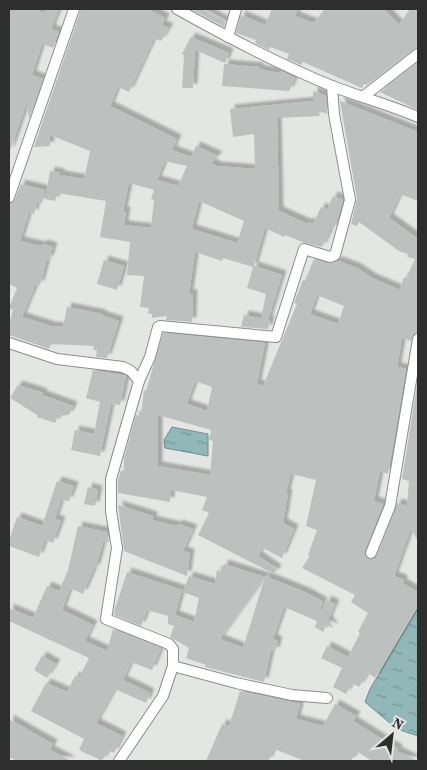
<svg xmlns="http://www.w3.org/2000/svg" width="427" height="770" viewBox="0 0 427 770" font-family="'Source Serif 4',serif">
<style>
.water{fill:url(#water-ripples);stroke:#738e8e}
.building{fill:#bcc0bf;fill-rule:evenodd;filter:url(#shadow)}
.lines{fill:none;stroke-linecap:round;stroke-linejoin:round}
.street-casing{stroke:#8b8e8c;stroke-width:12}
.street{stroke:#fff;stroke-width:10}
</style>
<defs>
<pattern id="water-ripples" width="26" height="14" patternUnits="userSpaceOnUse" patternTransform="scale(1.25)"><rect width="26" height="14" fill="#91b7b8"/><path d="M2 4q2-2 4 0t4 0M15 11q2-2 4 0t4 0" fill="none" stroke="#779596"/></pattern>
<filter id="shadow"><feDropShadow dx="4.5" dy="-4.5" stdDeviation="1" flood-color="#0004"/></filter>
</defs>
<rect width="100%" height="100%" fill="#e4e6e4"/>
<g class="water">
<path d="M 172,427 L 208,434 L 208,456 L 165,448 L 164,440 Z"/>
<path d="M 418,608 L 418,736 L 397,729 L 365,702 L 370,689 Z"/>
</g>
<g class="building">
<path d="M 9,9 L 35,9 L 44,13 L 46,9 L 59,9 L 51,29 L 59,32 L 53,48 L 42,44 L 32,75 L 43,79 L 29,119 L 27,102 L 10,151 L 9,151 Z"/>
<path d="M 81,9 L 148,9 L 165,18 L 162,25 L 169,28 L 161,41 L 154,38 L 129,92 L 118,87 L 110,106 L 177,139 L 172,150 L 191,157 L 196,146 L 218,156 L 211,163 L 217,166 L 255,169 L 254,134 L 233,137 L 230,109 L 313,101 L 313,91 L 326,96 L 327,114 L 319,111 L 320,116 L 277,118 L 279,211 L 308,224 L 309,222 L 313,224 L 321,207 L 327,210 L 333,196 L 343,200 L 337,220 L 333,229 L 331,228 L 322,247 L 302,242 L 285,235 L 284,237 L 265,228 L 254,266 L 282,275 L 268,320 L 270,320 L 268,329 L 241,327 L 244,315 L 265,319 L 261,318 L 266,294 L 247,288 L 253,267 L 223,258 L 222,261 L 195,252 L 189,294 L 193,294 L 192,322 L 166,320 L 167,316 L 152,318 L 152,314 L 148,313 L 149,308 L 140,307 L 144,276 L 127,275 L 130,242 L 100,237 L 106,201 L 57,193 L 55,201 L 45,199 L 50,171 L 60,173 L 60,175 L 84,179 L 90,151 L 50,135 L 50,146 L 34,147 ZM 165,161 L 187,166 L 178,186 L 157,180 ZM 129,183 L 154,190 L 151,199 L 154,200 L 151,228 L 124,225 L 126,211 L 123,211 ZM 199,201 L 244,221 L 237,243 L 192,229 Z"/>
<path d="M 191,9 L 202,9 L 225,21 L 224,27 Z"/>
<path d="M 272,9 L 298,9 L 295,16 L 314,23 L 325,9 L 384,9 L 399,25 L 410,9 L 418,9 L 418,47 L 414,49 L 367,85 L 364,84 L 362,88 L 303,62 L 301,65 L 287,59 L 289,54 L 270,47 L 269,50 L 255,43 L 256,40 L 236,33 L 241,15 L 265,25 Z"/>
<path d="M 191,37 L 229,53 L 225,63 L 195,50 L 193,88 L 182,88 L 184,55 L 182,54 Z"/>
<path d="M 418,63 L 418,110 L 380,92 Z"/>
<path d="M 224,64 L 260,67 L 258,69 L 280,73 L 281,71 L 295,78 L 289,91 L 222,86 Z"/>
<path d="M 340,101 L 418,132 L 418,201 L 400,194 L 389,218 L 418,239 L 418,304 L 416,318 L 418,319 L 418,332 L 413,334 L 411,341 L 402,338 L 397,367 L 406,369 L 388,474 L 380,471 L 374,501 L 383,504 L 364,553 L 368,559 L 376,558 L 397,503 L 407,506 L 409,481 L 402,479 L 418,379 L 418,541 L 411,529 L 394,576 L 404,580 L 402,583 L 418,592 L 418,605 L 375,678 L 368,673 L 359,687 L 352,683 L 346,694 L 333,687 L 342,668 L 321,658 L 327,646 L 348,657 L 360,633 L 358,632 L 368,613 L 351,602 L 355,595 L 302,568 L 310,556 L 308,555 L 317,530 L 306,526 L 316,480 L 291,474 L 286,493 L 288,494 L 283,523 L 294,529 L 282,558 L 263,548 L 258,556 L 277,569 L 274,574 L 198,535 L 209,513 L 202,510 L 207,497 L 171,490 L 170,502 L 118,493 L 118,480 L 121,471 L 124,471 L 124,458 L 136,415 L 141,416 L 144,390 L 146,391 L 163,333 L 265,343 L 257,384 L 263,386 L 297,304 L 294,303 L 303,280 L 305,281 L 314,259 L 329,264 L 339,261 L 357,268 L 372,278 L 400,290 L 404,277 L 406,278 L 415,259 L 407,257 L 408,254 L 399,251 L 359,222 L 357,226 L 351,224 L 357,199 ZM 317,295 L 344,306 L 338,324 L 310,314 ZM 195,381 L 212,387 L 207,411 L 187,404 ZM 158,415 L 211,430 L 209,440 L 213,441 L 210,475 L 158,466 Z"/>
<path d="M 21,184 L 45,190 L 42,203 L 37,202 L 34,214 L 29,212 L 20,241 L 42,246 L 43,244 L 53,247 L 49,260 L 47,259 L 40,285 L 36,284 L 22,317 L 51,326 L 63,327 L 67,307 L 102,314 L 101,315 L 119,321 L 107,358 L 96,357 L 97,351 L 93,349 L 94,346 L 51,344 L 49,349 L 9,335 L 9,324 L 13,310 L 9,308 L 17,288 L 9,284 L 9,204 L 15,200 Z"/>
<path d="M 104,260 L 124,266 L 117,290 L 97,284 Z"/>
<path d="M 93,370 L 126,376 L 120,405 L 111,404 L 100,456 L 71,450 L 75,430 L 94,434 L 100,402 L 86,398 Z"/>
<path d="M 18,385 L 43,393 L 42,395 L 73,406 L 69,415 L 58,416 L 55,423 L 37,417 L 37,415 L 10,398 Z"/>
<path d="M 57,481 L 74,486 L 69,501 L 61,500 L 55,519 L 61,521 L 53,543 L 45,540 L 39,557 L 9,546 L 9,540 L 17,517 L 42,526 Z"/>
<path d="M 88,487 L 98,490 L 95,506 L 84,504 Z"/>
<path d="M 118,505 L 153,516 L 152,520 L 177,526 L 178,524 L 193,529 L 183,551 L 190,553 L 187,576 L 124,551 Z"/>
<path d="M 78,526 L 107,532 L 109,542 L 103,541 L 96,568 L 94,568 L 83,594 L 70,588 L 62,610 L 93,625 L 85,641 L 107,651 L 113,629 L 161,648 L 152,670 L 131,662 L 123,680 L 150,693 L 146,703 L 115,689 L 96,723 L 122,736 L 114,753 L 108,750 L 102,761 L 79,750 L 84,739 L 31,711 L 46,683 L 67,692 L 75,676 L 79,678 L 89,658 L 9,621 L 9,608 L 33,618 L 47,586 L 59,591 L 68,570 Z"/>
<path d="M 224,564 L 265,577 L 265,576 L 307,593 L 323,602 L 320,610 L 321,612 L 327,600 L 335,604 L 328,620 L 334,628 L 326,625 L 323,632 L 315,627 L 317,621 L 284,607 L 273,639 L 278,641 L 275,652 L 271,650 L 264,682 L 205,667 L 206,665 L 186,658 L 189,648 L 170,637 L 174,626 L 168,624 L 168,616 L 147,610 L 141,626 L 114,615 L 115,606 L 116,606 L 127,572 L 182,590 L 175,615 L 194,622 L 199,598 L 183,592 L 189,576 L 215,584 L 217,570 L 221,572 ZM 265,577 L 243,648 L 220,639 Z"/>
<path d="M 42,656 L 56,664 L 47,678 L 34,670 Z"/>
<path d="M 240,691 L 300,704 L 296,719 L 323,726 L 335,704 L 356,716 L 353,721 L 398,749 L 397,751 L 418,761 L 372,761 L 356,751 L 351,761 L 304,761 L 274,749 L 268,761 L 206,761 L 222,724 L 229,726 Z"/>
<path d="M 9,719 L 53,744 L 50,750 L 71,761 L 17,761 L 9,757 Z"/>
</g>
<g class="lines">
<defs>
<g id="street">
<path d="M 177,9 C 227,37 278,64 332,86 C 360,97 390,105 418,117"/>
<path d="M 228,37 L 236,9"/>
<path d="M 364,96 L 418,54"/>
<path d="M 9,197 L 74,9"/>
<path d="M 9,343 L 57,359 L 123,367 L 131,371 L 139,381 L 111,479 L 111,511 L 117,548 L 106,619 L 169,644 L 173,649 L 173,666 L 236,683 L 292,695 L 327,698"/>
<path d="M 139,381 L 150,357 L 158,327 L 160,326 L 276,337 L 304,249 L 330,257 L 335,255 L 350,200 L 334,114 L 332,86"/>
<path d="M 371,553 L 390,506 L 418,339"/>
<path d="M 119,761 L 163,696 L 173,666"/>
</g>
</defs>
<use href="#street" class="street-casing"/>
<use href="#street" class="street"/>
</g>
<rect width="427" height="770" fill="none" stroke="#2d2e2d" stroke-width="20"/>
<g transform="translate(392 735) rotate(28)" stroke="#e4e6e4" stroke-width="4" paint-order="stroke">
<path d="M0-4L9 19L0 12L-9 19Z" fill="#2d2e2d"/>
<text y="-8" font-size="14" font-weight="bold" text-anchor="middle" fill="#2d2e2d">N</text>
</g>
</svg>
